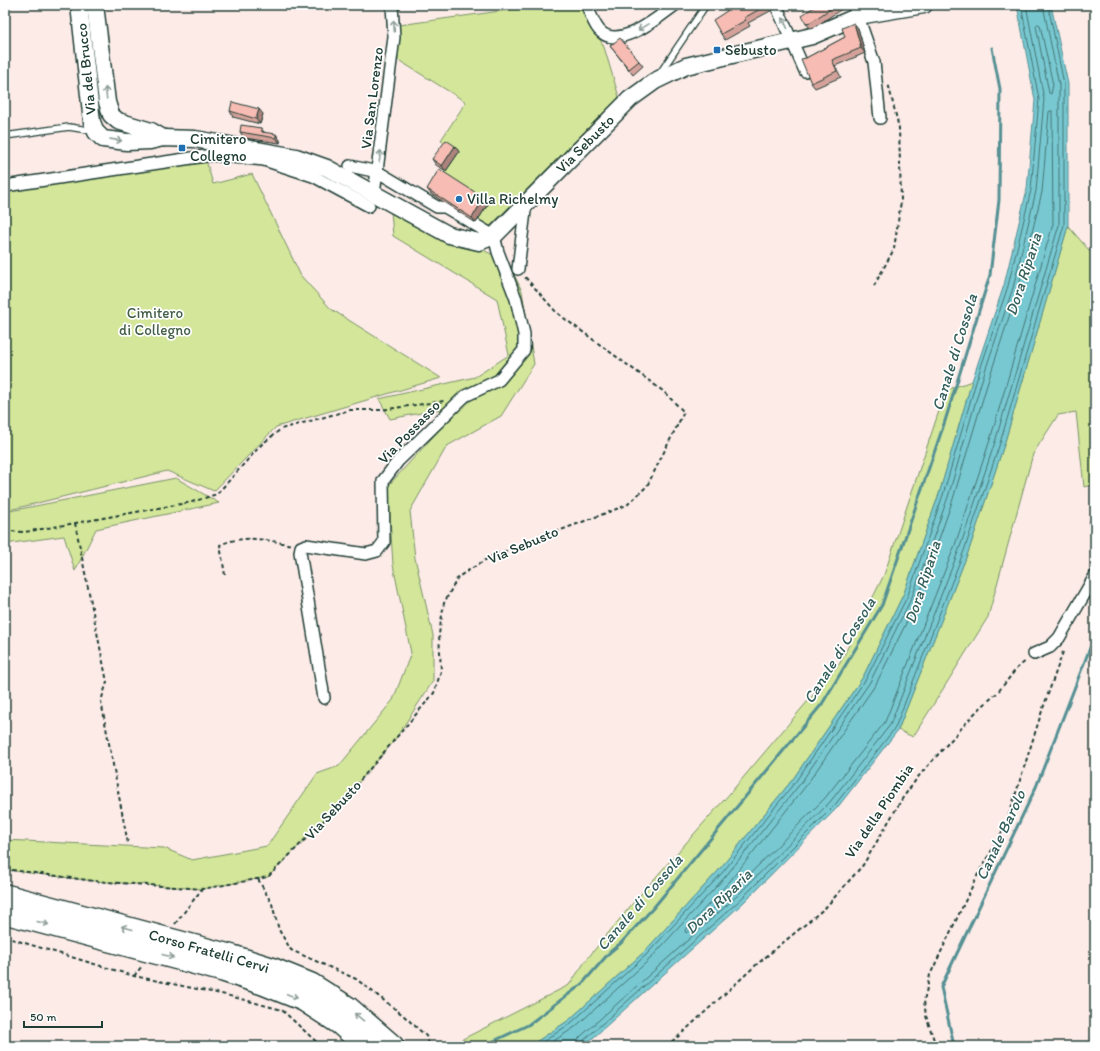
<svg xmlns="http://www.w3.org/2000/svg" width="1100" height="1051" viewBox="0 0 1100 1051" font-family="Itim,sans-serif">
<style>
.green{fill:#d3e69a;stroke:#799267}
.water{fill:#78c8d2;stroke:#549093}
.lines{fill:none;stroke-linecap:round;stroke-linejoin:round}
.shore{stroke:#437573;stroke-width:1}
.stream{stroke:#549093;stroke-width:3}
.lane-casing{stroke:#1f3d34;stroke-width:8}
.street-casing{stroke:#1f3d34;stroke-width:14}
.secondary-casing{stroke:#1f3d34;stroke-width:19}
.highway-casing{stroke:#1f3d34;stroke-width:24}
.path{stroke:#1f3d34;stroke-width:2;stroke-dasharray:4 3;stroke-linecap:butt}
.lane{stroke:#fff;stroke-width:5.5}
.street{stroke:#fff;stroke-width:11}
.secondary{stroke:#fff;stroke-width:16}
.highway{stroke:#fff;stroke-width:21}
.wall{fill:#d4a29a;stroke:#1f3d34}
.shaded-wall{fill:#ad847d;stroke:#1f3d34}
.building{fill:#f7bcb3;stroke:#1f3d34}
.oneway{stroke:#8f9e9a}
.poi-dot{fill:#1f6fb2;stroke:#fff;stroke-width:1.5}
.labels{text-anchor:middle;stroke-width:3.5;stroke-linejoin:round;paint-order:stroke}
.poi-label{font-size:15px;fill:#1f3d34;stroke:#fff;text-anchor:start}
.street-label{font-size:15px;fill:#1f3d34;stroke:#fff}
.park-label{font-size:15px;fill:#435f48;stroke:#fff}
.water-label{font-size:16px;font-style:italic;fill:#35605c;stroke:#fff}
</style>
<rect width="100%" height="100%" fill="#fdebe8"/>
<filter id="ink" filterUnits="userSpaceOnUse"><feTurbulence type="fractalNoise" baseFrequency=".025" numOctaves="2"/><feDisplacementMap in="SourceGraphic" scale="8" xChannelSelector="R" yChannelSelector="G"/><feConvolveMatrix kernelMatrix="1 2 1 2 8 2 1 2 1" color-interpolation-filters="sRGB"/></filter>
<g filter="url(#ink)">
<g class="green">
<path d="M 544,5 L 582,5 L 604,47 L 619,97 L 488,228 L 476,223 L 488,204 L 443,175 L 459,152 L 441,140 L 466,102 L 395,58 L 399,25 Z"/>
<path d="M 206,160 L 213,184 L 252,174 L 301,276 L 331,309 L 441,378 L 276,427 L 214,491 L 167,471 L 5,511 L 5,190 Z"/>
<path d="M 391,211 L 407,222 L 481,249 L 508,262 L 522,291 L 534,364 L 501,416 L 447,446 L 410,511 L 415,558 L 433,635 L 433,681 L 394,741 L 341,803 L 268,877 L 202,889 L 94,881 L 6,870 L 5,840 L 164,848 L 192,860 L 267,846 L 317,774 L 339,766 L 393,700 L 411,653 L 393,565 L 388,486 L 462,405 L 390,419 L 379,399 L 475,377 L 509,355 L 497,299 L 393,236 Z"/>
<path d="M 1068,226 L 1095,257 L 1095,484 L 1084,487 L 1076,412 L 1058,415 L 1033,454 L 988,617 L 913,737 L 898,730 L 969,550 L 1004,445 Z"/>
<path d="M 972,381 L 939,494 L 904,593 L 863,677 L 793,779 L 718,871 L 644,952 L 569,1020 L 530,1046 L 449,1046 L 569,985 L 587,959 L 633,903 L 731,792 L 840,663 L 884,575 L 946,390 Z"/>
<path d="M 176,478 L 219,503 L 96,529 L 75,571 L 64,536 L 5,544 L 5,512 Z"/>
</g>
<path class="water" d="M 1017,5 L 1051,5 L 1068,84 L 1068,226 L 1004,445 L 969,550 L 898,730 L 837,808 L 743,903 L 584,1046 L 530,1046 L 569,1020 L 644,952 L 718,871 L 793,779 L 863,677 L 904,593 L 939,494 L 972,381 L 1004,285 L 1027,189 L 1035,100 Z"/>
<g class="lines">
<g class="shore">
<path d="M 1038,24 L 1040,25 L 1053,85 L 1051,94 L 1049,93 L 1036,26 Z"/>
<path d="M 1052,111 L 1053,224 L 990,440 L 955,545 L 885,722 L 825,798 L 732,892 L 686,933 L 685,930 L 730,881 L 805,787 L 876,684 L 918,599 L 953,499 L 987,385 L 1018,289 L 1042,192 L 1049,112 Z"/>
<path d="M 537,1046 L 571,1023 L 646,955 L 722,873 L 796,781 L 866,679 L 908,595 L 943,495 L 976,382 L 1008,286 L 1031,190 L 1039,99 L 1021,5"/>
<path d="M 546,1046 L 575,1027 L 650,959 L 725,877 L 800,784 L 870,682 L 912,597 L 948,497 L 981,383 L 1013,288 L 1036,191 L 1044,99 L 1026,5"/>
<path d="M 577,1046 L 579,1038 L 737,896 L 830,802 L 890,725 L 960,547 L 995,442 L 1059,225 L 1059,85 L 1043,5"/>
<path d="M 582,1046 L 583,1041 L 740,900 L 834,806 L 895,728 L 965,548 L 1000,443 L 1064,225 L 1064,84 L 1048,5"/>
</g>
<g class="stream">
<path d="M 483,1046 L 528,1025 L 582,984 L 610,952 L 621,943 L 654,907 L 822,704 L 882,605 L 945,421 L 990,275 L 999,200 L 1000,89 L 992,48"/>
<path d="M 954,1046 L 941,987 L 1036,787 L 1095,635"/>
</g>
<defs>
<g id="lane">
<path d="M 660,73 L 706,5"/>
<path d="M 5,136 L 69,127 L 94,131"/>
</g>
<g id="street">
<path d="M 587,5 C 590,13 593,23 599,30 C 618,52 660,16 675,5"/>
<path d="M 776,5 L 805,71"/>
<path d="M 854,5 L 874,62 L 880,118"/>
<path d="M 5,186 L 212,155 L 264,160 L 313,176 L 369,206"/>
<path d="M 374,194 L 394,37 L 392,5"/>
<path d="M 518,269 L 526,203"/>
<path d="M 1034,654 L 1050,647 L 1059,638 L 1095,576"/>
<path d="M 324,698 L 300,552 L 301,547 L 306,545 L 366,554 L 377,551 L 384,542 L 383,481 L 398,461 L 465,396 L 499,380 L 524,350 L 524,334 L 516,299 L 498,252 L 494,236 L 445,207 L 437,207 L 378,172 L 350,166"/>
</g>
<g id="secondary">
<path d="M 79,5 L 92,122 L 96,132 L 103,139 L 127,142 L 150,141 L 163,138 L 195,139 L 296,157 L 327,168 L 449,235 L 479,242 L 494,236 L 630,99 L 655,81 L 686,66 L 812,36 L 858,16 L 924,5"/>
<path d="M 95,5 L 107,102 L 111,115 L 118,121 L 151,131 L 163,138"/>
</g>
<g id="highway">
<path d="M 5,895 L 233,956 L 271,968 L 311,984 L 349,1008 L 393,1046"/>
<path d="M 5,913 L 223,971 L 263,984 L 303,1000 L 340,1024 L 365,1046"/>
</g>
</defs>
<use href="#lane" class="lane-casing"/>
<use href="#street" class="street-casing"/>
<use href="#secondary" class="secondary-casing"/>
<use href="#highway" class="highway-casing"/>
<g class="path">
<path d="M 874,286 L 894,249 L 901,201 L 899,128 L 888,83"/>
<path d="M 75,523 L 107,682 L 101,701 L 128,844"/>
<path d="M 5,531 L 25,532 L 192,502 L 217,494 L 261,445 L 281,429 L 350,410 L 381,410 L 444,401"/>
<path d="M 225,575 L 220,545 C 243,534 268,540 292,545"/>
<path d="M 5,869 L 94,881 L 202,889 L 268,877 L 341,803 L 434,693 L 441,671 L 439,634 L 444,603 L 458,577 L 490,557 L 627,505 L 647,486 L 684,412 L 663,391 L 557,313 L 525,277"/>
<path d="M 258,879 L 272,904 L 279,930 L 291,950 L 356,979 L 403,1015 L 426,1036 L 430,1046"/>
<path d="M 175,924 L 202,889"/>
<path d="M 5,937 L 134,976 L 226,995 L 282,1010 L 321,1046"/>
<path d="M 134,976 L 142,966"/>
<path d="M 666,1046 L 680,1035 L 756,965 L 825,908 L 863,865 L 902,799 L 918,777 L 974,714 L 998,692 L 1017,668 L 1026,661"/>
<path d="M 936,1046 L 926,1016 L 924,1001 L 930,975 L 979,872 L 999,838 L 1007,821 L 1042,711 L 1064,649"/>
</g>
<use href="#lane" class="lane"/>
<use href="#street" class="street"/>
<use href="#secondary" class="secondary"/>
<use href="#highway" class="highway"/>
</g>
<g class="wall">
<path d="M 736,5 L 775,5 L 776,8 L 748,23 L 750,26 L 725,40 L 721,34 Z"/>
<path d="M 817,5 L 842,5 L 843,8 L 815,27 L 810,28 L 806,23 Z"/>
<path d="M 858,28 L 865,53 L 835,66 L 841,77 L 815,88 L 811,83 L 806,58 L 845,37 Z"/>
<path d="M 610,46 L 639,61 L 643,66 L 633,75 Z"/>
<path d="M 230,111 L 263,114 L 260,124 L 233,117 Z"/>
<path d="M 261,128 L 264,132 L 280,140 L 280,143 L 244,138 L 240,132 Z"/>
<path d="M 455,146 L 459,152 L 446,171 L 436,165 L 432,159 Z"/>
<path d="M 427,189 L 484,198 L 488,204 L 476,223 L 431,194 Z"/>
<path d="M 1095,502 L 1095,531 L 1093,531 L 1089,525 Z"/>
</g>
<g class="shaded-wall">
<path d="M 854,23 L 858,28 L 865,53 L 861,48 Z"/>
<path d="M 259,109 L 263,114 L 260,124 L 256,119 Z"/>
<path d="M 276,134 L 280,140 L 280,143 L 276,138 Z"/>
<path d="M 455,146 L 459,152 L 446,171 L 442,166 Z"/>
<path d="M 484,198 L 488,204 L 476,223 L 472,218 Z"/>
</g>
<g class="building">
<path d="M 736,5 L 767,5 L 744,18 L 746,20 L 721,34 L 713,20 Z"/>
<path d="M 817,5 L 836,5 L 811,22 L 806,23 L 802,15 Z"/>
<path d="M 854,23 L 861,48 L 832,60 L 837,71 L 811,83 L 801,59 L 806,58 L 845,37 L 842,28 Z"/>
<path d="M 620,38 L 639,61 L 629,69 L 610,46 Z"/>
<path d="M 232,102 L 259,109 L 256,119 L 230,111 Z"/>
<path d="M 241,125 L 261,128 L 262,132 L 276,134 L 276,138 L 240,132 Z"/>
<path d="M 446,140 L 455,146 L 442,166 L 432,159 Z"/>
<path d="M 439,169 L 484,198 L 472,218 L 427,189 Z"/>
<path d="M 1095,502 L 1095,527 L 1089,525 Z"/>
</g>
<defs><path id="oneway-shaft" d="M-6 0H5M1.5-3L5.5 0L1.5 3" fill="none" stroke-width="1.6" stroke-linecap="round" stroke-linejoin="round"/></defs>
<g class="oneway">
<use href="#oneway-shaft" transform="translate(785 23) rotate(-115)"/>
<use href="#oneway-shaft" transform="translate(394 26) rotate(-94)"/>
<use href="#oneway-shaft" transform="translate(643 27) rotate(148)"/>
<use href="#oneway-shaft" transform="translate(106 93) rotate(-97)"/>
<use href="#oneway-shaft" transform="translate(116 140) rotate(8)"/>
<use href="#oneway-shaft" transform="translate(380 156) rotate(-83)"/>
<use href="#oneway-shaft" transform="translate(43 923) rotate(15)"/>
<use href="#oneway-shaft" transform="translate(127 928) rotate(-165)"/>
<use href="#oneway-shaft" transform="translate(168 956) rotate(15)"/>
<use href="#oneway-shaft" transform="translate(292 996) rotate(22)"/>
<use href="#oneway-shaft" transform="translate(359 1017) rotate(-140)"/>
</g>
</g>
<g class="poi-dot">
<rect x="713" y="46" width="8" height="8" rx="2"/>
<rect x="178" y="144" width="8" height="8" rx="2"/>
<circle cx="459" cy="199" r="4"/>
</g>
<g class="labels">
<g class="poi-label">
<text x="725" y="55">Sebusto</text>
<text x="190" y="144">Cimitero<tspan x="190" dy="17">Collegno</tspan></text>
<text x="467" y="204">Villa Richelmy</text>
</g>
<g class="street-label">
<text transform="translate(86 69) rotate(-96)" y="5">Via del Brucco</text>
<text transform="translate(372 98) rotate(-83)" y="5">Via San Lorenzo</text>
<text transform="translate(585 144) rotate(-45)" y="5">Via Sebusto</text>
<text transform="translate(409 432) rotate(-46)" y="5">Via Possasso</text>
<text transform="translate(523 545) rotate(-23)" y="5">Via Sebusto</text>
<text transform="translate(333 810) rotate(-47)" y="5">Via Sebusto</text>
<text transform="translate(879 811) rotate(-56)" y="5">Via della Piombia</text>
<text transform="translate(209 951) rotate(16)" y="5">Corso Fratelli Cervi</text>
</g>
<g class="park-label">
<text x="155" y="318">Cimitero<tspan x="155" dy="17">di Collegno</tspan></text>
</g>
<g class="water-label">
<text transform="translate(1023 274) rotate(-72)" y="6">Dora Riparia</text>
<text transform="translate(954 352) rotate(-73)" y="6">Canale di Cossola</text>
<text transform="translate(922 582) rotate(-72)" y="6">Dora Riparia</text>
<text transform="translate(839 650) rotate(-58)" y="6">Canale di Cossola</text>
<text transform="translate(1000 835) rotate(-65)" y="6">Canale Barolo</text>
<text transform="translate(718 901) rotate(-44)" y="6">Dora Riparia</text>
<text transform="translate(639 902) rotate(-49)" y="6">Canale di Cossola</text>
</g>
</g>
<rect width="1100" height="1051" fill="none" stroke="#fff" stroke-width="20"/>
<rect x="10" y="10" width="1080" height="1031" fill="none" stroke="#1f3d34" stroke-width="1.5" filter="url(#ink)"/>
<path d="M24 1021v6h78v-6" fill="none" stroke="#1f3d34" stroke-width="2"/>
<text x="30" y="1021" font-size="12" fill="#1f3d34" stroke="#ffffff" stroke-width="3" paint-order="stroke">50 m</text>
</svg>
